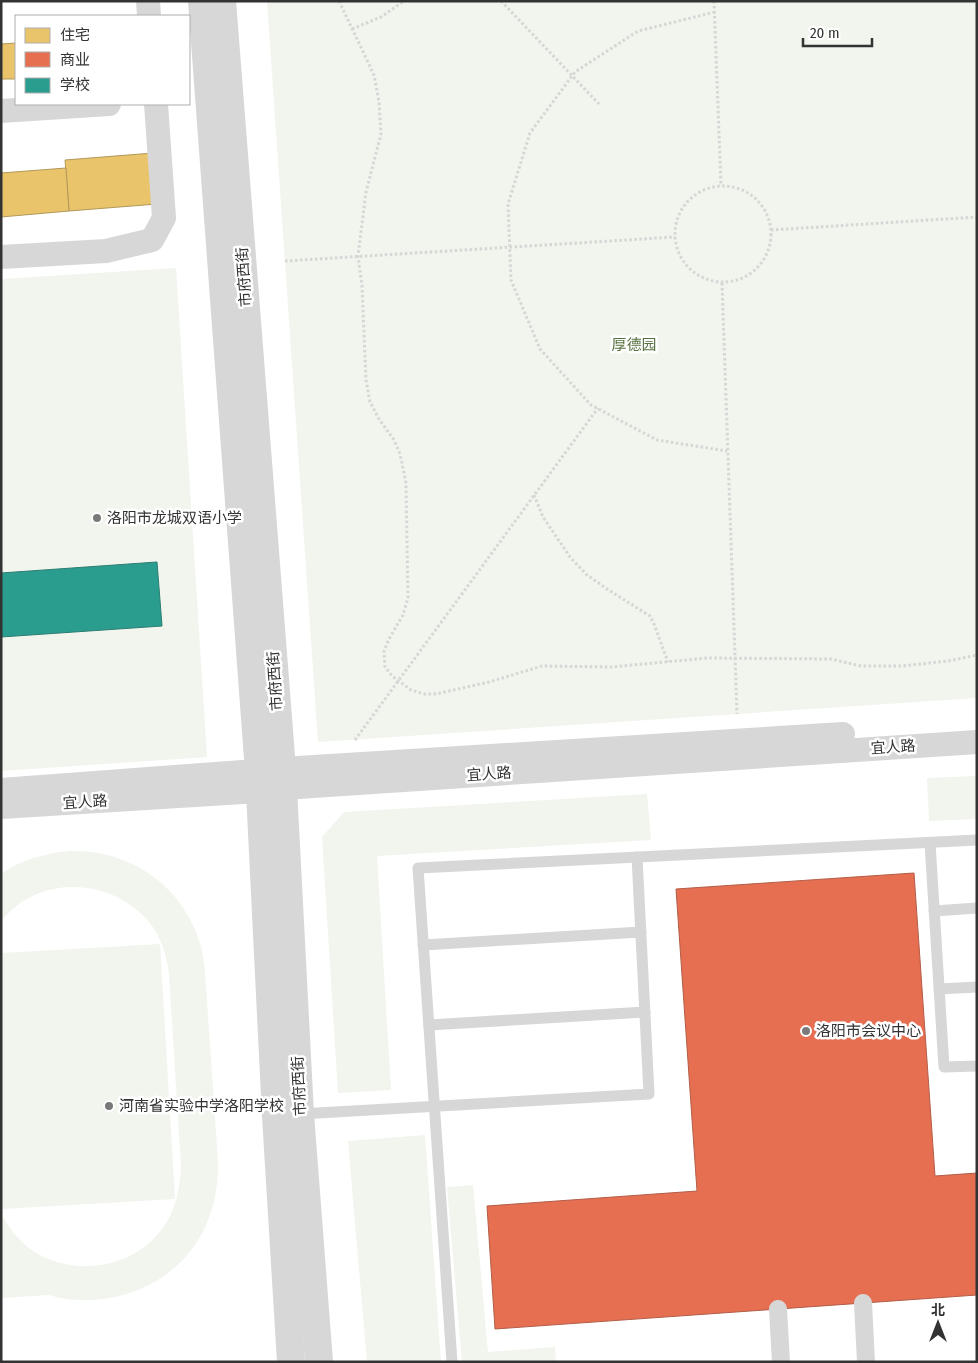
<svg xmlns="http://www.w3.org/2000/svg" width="978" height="1363" viewBox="0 0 978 1363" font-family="'Fira Sans Condensed','Noto Sans SC',sans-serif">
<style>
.green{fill:#f1f5ed}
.homes{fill:#e9c46a;stroke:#b2985a}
.shops{fill:#e76f51;stroke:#b15d48}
.schools{fill:#2a9d8f;stroke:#2d7d73}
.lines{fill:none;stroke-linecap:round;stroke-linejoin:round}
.path{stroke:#d6d6d6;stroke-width:3;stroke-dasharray:2.5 2.5;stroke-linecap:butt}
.service{stroke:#d7d7d7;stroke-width:11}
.pedestrian{stroke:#d7d7d7;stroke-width:18}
.minor{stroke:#d7d7d7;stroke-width:24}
.tertiary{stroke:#d7d7d7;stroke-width:28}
.poi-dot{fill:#7a7a7a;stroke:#fff;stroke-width:2}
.labels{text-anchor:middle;stroke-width:5;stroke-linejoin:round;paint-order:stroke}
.street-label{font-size:15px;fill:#333;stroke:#fff}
.park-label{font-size:15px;fill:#56703f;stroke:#fff}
.poi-label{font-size:15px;fill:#333;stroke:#fff;text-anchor:start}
</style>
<rect width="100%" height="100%" fill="#fff"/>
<g class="green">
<path d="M 267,1 L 977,1 L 977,698 L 318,742 Z"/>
<path d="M 176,268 L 207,757 L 1,771 L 1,279 Z"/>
<path d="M 977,776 L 977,819 L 929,821 L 927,778 Z"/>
<path d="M 647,794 L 651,840 L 377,856 L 391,1090 L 338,1093 L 322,837 L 344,812 Z"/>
<path d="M 69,851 C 83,851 98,852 111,856 C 150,867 183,896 197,935 C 202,947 204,960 205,972 L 218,1162 C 218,1185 215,1205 206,1225 C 186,1272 136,1300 87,1300 C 74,1300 61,1299 49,1295 L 1,1298 L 1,1214 C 9,1228 20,1242 33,1251 C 75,1278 134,1268 163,1228 C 176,1210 180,1188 181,1166 L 169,974 C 167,955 161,937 149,922 C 111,877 37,874 1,922 L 1,874 C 22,859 44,854 69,851 Z"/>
<path d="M 160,944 L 175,1199 L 1,1209 L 1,953 Z"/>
<path d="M 425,1135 L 441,1362 L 367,1362 L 348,1141 Z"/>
<path d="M 473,1185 L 488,1352 L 555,1347 L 556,1362 L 462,1362 L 447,1187 Z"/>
</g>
<g class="homes">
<path d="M 16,43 L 16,79 L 1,79 L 1,44 Z"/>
<path d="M 153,153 L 157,204 L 69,211 L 65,160 Z"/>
<path d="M 66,168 L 69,211 L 1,217 L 1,173 Z"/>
</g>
<path class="shops" d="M 914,873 L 935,1176 L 977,1173 L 977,1295 L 495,1329 L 487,1206 L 697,1191 L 676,889 Z"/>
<path class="schools" d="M 157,562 L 162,626 L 1,637 L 1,573 Z"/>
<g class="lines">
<g class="path">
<path d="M 339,1 L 374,75 L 379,102 L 381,134 L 366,192 L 358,256 L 362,286 L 366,380 L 370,402 L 379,419 L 394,440 L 400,454 L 406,483 L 408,598 L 403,615 L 389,639 L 384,651 L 385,667 L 392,676 L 411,690 L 424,694 L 436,694 L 489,682 L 542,666 L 611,667 L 708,658 L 831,659 L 861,666 L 902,666 L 948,661 L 977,655"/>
<path d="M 501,1 L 599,104"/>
<path d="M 714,1 L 721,186"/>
<path d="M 715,12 L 638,31 L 575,72 L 530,133 L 508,204 L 511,280 L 540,349 L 591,405 L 657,440 L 727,451"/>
<path d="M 352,29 L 381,17 L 404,1"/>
<circle cx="723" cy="234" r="48"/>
<path d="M 771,230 L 977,217"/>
<path d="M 285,261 L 675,237"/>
<path d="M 722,283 L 737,714"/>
<path d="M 534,495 L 543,517 L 570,557 L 587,575 L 607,589 L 650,616 L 654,624 L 668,662"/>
<path d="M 355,740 L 598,408"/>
</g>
<g class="service">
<path d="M 930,843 L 944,1067 L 977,1066"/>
<path d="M 934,911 L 977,908"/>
<path d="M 423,945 L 641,932"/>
<path d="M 939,989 L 977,987"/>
<path d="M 429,1025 L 645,1012"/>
<path d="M 300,1114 L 649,1094 L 637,857"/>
<path d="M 452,1362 L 418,868 L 977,840"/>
</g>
<g class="pedestrian">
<path d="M 863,1303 L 866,1362"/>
<path d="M 778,1309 L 781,1362"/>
</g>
<g class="minor">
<path d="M 148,1 L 149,16"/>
<path d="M 1,111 L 109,104"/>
<path d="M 1,257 L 106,251 L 152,240 L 164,218 L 156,104"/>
<path d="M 1,790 L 282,769 L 843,734"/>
<path d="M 1,807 L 260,791 L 283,788 L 977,742"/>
</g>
<g class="tertiary">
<path d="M 202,1 L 259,772 L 276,1116 L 291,1362"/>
<path d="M 222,1 L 282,769 L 300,1114 L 319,1362"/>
</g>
</g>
<g class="poi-dot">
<circle cx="97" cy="518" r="5"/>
<circle cx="806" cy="1031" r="5"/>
<circle cx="109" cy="1106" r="5"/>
</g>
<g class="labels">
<g class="street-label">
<text transform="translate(244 277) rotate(-94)" y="5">市府西街</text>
<text transform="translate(275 681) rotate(-94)" y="5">市府西街</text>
<text transform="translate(893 747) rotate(-4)" y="5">宜人路</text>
<text transform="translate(489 774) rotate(-4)" y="5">宜人路</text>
<text transform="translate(85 802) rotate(-4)" y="5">宜人路</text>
<text transform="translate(299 1086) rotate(-93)" y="5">市府西街</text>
</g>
<g class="park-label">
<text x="634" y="350">厚德园</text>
</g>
<g class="poi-label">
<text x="107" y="523">洛阳市龙城双语小学</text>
<text x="816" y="1036">洛阳市会议中心</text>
<text x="119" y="1111">河南省实验中学洛阳学校</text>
</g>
</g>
<rect width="978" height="1363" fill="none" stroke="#333333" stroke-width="5"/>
<rect x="15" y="15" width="175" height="90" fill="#ffffff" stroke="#adadad"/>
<rect x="25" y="28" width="25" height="15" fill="#e9c46a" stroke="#adadad"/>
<text x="60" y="40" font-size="15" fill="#333333">住宅</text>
<rect x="25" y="52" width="25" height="15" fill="#e76f51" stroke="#adadad"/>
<text x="60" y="65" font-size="15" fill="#333333">商业</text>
<rect x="25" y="78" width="25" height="15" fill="#2a9d8f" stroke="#adadad"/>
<text x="60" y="90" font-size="15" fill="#333333">学校</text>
<g transform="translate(938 1323)" stroke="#ffffff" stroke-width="4" paint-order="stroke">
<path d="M0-4L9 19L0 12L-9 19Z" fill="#333333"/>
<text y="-8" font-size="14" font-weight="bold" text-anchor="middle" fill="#333333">北</text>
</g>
<path d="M803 38v8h69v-8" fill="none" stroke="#333333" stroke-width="2.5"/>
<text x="810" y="38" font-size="15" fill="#333333" stroke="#ffffff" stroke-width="4" paint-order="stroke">20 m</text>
</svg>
